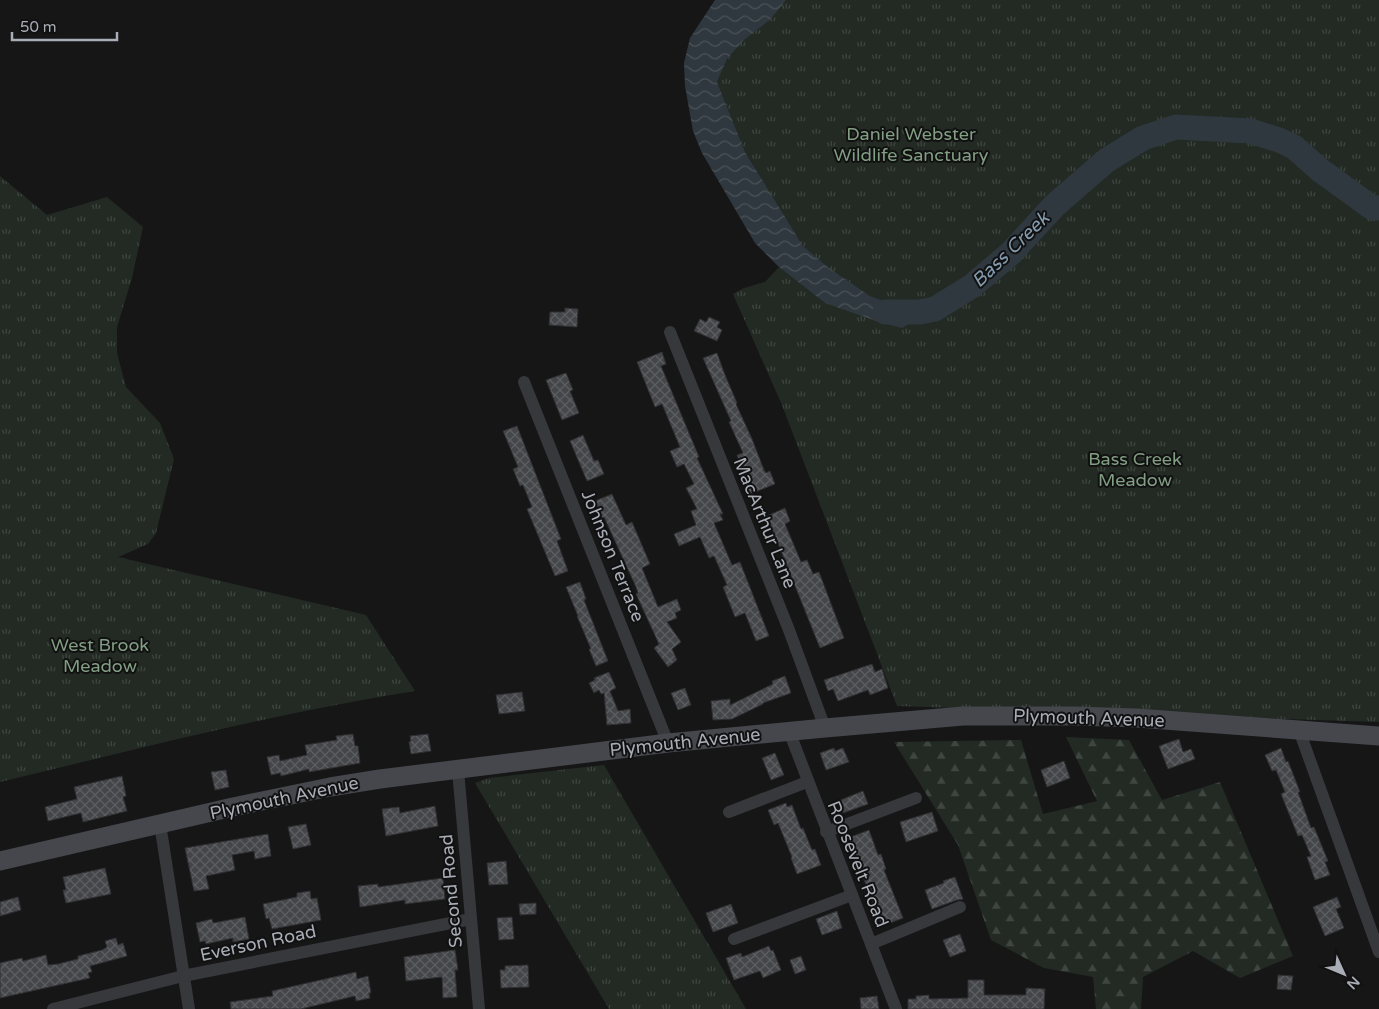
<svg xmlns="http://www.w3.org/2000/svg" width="1379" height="1009" viewBox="0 0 1379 1009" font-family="'Varela Round',sans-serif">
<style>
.forest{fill:url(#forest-firs)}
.park{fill:url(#park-tufts)}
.water{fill:url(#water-waves)}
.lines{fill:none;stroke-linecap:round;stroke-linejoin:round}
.river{stroke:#30383f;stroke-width:25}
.building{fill:url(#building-cross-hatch);stroke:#303033}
.street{stroke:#37383c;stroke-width:12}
.secondary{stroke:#45474c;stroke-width:19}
.labels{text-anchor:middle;stroke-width:4;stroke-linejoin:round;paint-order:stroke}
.park-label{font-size:18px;fill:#829f83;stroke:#111112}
.street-label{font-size:18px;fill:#a9adb6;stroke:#111112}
.water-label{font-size:19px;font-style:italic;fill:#839bae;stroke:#111112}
</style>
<defs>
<pattern id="forest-firs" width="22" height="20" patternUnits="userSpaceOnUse" patternTransform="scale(1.25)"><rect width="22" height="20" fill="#222a23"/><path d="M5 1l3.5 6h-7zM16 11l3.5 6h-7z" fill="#3f4641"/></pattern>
<pattern id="park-tufts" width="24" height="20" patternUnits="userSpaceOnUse" patternTransform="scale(1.25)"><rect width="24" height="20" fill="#222a23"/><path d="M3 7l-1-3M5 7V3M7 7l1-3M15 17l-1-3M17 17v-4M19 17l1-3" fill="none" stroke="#3f4641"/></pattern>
<pattern id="water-waves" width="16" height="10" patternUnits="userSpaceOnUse" patternTransform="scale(1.25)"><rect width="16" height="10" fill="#30383f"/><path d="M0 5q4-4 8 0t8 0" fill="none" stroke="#4b5258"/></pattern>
<pattern id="building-cross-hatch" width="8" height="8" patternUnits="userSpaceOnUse" patternTransform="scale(1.25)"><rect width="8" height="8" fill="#45464a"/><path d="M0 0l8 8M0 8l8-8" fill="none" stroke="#5d5e62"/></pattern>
</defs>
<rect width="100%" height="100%" fill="#161617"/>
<path class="forest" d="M 1066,737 L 1129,740 L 1162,800 L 1220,782 L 1293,956 L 1240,978 L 1193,951 L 1143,977 L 1141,1009 L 1096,1009 L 1093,977 L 1044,968 L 991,940 L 958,845 L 894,742 L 1021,740 L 1043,814 L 1097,801 Z"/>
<g class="park">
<path d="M 786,0 L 1379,0 L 1379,722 L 897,706 L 782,405 L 733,294 L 744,288 L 765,282 L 779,267 L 825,303 L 919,304 L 889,303 L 870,296 L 829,268 L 803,246 L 745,152 L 717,82 L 727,59 L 743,41 L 771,19 Z"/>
<path d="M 0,176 L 47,215 L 107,197 L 143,227 L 132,278 L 117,327 L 117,353 L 126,387 L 160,423 L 174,459 L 156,533 L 148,544 L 118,557 L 366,615 L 415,691 C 275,713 138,749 0,782 Z"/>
<path d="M 604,765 L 746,1009 L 609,1009 L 475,783 L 489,778 Z"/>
</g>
<path class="water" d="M 715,0 L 786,0 L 771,19 L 743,41 L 727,59 L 717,82 L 745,152 L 803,246 L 829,268 L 870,296 L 889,303 L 919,304 L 920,312 L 915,320 L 902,328 L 879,322 L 825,303 L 779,267 L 755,243 L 702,153 L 693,131 L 685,86 L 684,63 L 690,38 Z"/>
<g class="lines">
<path class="river" d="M 885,312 L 920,312 L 935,309 L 972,286 L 1011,253 L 1055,205 L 1107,160 L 1143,138 L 1176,127 L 1250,131 L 1279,140 L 1294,147 L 1320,170 L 1371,207 L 1379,208"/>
</g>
<g class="building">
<path d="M 565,308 L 578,309 L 577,327 L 549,325 L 550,312 L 565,312 Z"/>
<path d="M 709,317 L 720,322 L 717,327 L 722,330 L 717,341 L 694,331 L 700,319 L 706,322 Z"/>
<path d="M 662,352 L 666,364 L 661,366 L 699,457 L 697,458 L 723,514 L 720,514 L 723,520 L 714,523 L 732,565 L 740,562 L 769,636 L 756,641 L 745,613 L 735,617 L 723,587 L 727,585 L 714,556 L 709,558 L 700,537 L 679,546 L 674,534 L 696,525 L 691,511 L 697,509 L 686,488 L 694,484 L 684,464 L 677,467 L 670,451 L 680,447 L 662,404 L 655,407 L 637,362 Z"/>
<path d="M 717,353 L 725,375 L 737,403 L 736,404 L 752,439 L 764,470 L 766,473 L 770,471 L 775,484 L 750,494 L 737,455 L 743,453 L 729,422 L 731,421 L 703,358 Z"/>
<path d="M 566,373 L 573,390 L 570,391 L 579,413 L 562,420 L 546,380 Z"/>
<path d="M 517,426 L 561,539 L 557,541 L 568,571 L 555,576 L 527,509 L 532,507 L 523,485 L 520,486 L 513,469 L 518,467 L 503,431 Z"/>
<path d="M 583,435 L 594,461 L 598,460 L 604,474 L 587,481 L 570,441 Z"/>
<path d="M 612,494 L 626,525 L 632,522 L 650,564 L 642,568 L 658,607 L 677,599 L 681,610 L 675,613 L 677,618 L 667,622 L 681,642 L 672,649 L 677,660 L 668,667 L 654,648 L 659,644 L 636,594 L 638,593 L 636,587 L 604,517 L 602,518 L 595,501 Z"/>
<path d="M 785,508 L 790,521 L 785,524 L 801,562 L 807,560 L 813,574 L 819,572 L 844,638 L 820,648 L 767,516 Z"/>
<path d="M 580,582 L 586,599 L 584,600 L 608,661 L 596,666 L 589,649 L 591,649 L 577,616 L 578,616 L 566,587 Z"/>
<path d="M 872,664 L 875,672 L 882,669 L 888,688 L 870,695 L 868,690 L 838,701 L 833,689 L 828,691 L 824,680 Z"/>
<path d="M 609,672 L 616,688 L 610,691 L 618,711 L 630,709 L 631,723 L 607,725 L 604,693 L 601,694 L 599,690 L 594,693 L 589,683 L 595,680 L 594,678 Z"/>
<path d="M 785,676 L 791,693 L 763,703 L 763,704 L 732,719 L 713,720 L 711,701 L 730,699 L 730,705 L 773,684 L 772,681 Z"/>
<path d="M 685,688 L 691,705 L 678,710 L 671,693 Z"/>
<path d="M 522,692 L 525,711 L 499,714 L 496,695 Z"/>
<path d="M 353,734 L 355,746 L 358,746 L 360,763 L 309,772 L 309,769 L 281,776 L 280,773 L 271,775 L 267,757 L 279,755 L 280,761 L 307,755 L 305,745 L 337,740 L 336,736 Z"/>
<path d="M 428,734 L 431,751 L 411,754 L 409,742 L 411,741 L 410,736 Z"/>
<path d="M 1179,739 L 1183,752 L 1191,749 L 1195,759 L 1168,769 L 1159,746 Z"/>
<path d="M 834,748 L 835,751 L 843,748 L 849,762 L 826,770 L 820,753 Z"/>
<path d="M 1281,748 L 1286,762 L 1288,761 L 1300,792 L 1298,792 L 1311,828 L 1314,827 L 1328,861 L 1325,862 L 1330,875 L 1315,880 L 1307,857 L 1311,856 L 1302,835 L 1298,836 L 1281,794 L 1285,792 L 1276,770 L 1272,771 L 1265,755 Z"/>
<path d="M 775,753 L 784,775 L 771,780 L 762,758 Z"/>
<path d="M 1064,761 L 1070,778 L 1047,787 L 1041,770 Z"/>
<path d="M 226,770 L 229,787 L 215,790 L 211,772 Z"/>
<path d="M 122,776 L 126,796 L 123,797 L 127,811 L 83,822 L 81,813 L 48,821 L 45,807 L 77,799 L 74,787 Z"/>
<path d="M 863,791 L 868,804 L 843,813 L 838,801 Z"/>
<path d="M 786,803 L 787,807 L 792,805 L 801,829 L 803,828 L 812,850 L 815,849 L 821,865 L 797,874 L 791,858 L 792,857 L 778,823 L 774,825 L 768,810 Z"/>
<path d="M 435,806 L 438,826 L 386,836 L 382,809 L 399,807 L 400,813 Z"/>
<path d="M 932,812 L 938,831 L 906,842 L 900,822 Z"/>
<path d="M 306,824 L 311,845 L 293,849 L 288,827 Z"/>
<path d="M 869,830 L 878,855 L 881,854 L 886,869 L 884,870 L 903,918 L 882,926 L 863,877 L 861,878 L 856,864 L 858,863 L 848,838 Z"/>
<path d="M 268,834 L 271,856 L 255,859 L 254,851 L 232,855 L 235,870 L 206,876 L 209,889 L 194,891 L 185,848 Z"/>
<path d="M 506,861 L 508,884 L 489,885 L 487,863 Z"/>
<path d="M 105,868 L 111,894 L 66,903 L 63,890 L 66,890 L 63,877 Z"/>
<path d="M 955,877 L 963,899 L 957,900 L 932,909 L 925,890 L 944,883 L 943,881 Z"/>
<path d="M 443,878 L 445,899 L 405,904 L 405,900 L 360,907 L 358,886 L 378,884 L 378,887 Z"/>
<path d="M 310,891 L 311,899 L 317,898 L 321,920 L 272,929 L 269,918 L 266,919 L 263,904 L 297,897 L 297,893 Z"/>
<path d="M 18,897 L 21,910 L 0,916 L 0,902 Z"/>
<path d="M 1337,897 L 1341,907 L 1336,909 L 1344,928 L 1325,936 L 1313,907 Z"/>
<path d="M 536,903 L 536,914 L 520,915 L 519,904 Z"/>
<path d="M 731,904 L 738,923 L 713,932 L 706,913 Z"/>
<path d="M 837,911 L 842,928 L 822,935 L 816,919 Z"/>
<path d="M 245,917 L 249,939 L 233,942 L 233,938 L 206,944 L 205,941 L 200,942 L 196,923 L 212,919 L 213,923 Z"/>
<path d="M 512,917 L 514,939 L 499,940 L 497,918 Z"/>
<path d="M 960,934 L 966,951 L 950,957 L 943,940 Z"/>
<path d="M 116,938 L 118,945 L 123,943 L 127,956 L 90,966 L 92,972 L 88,973 L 90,978 L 0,998 L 0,963 L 22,958 L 23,961 L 46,955 L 48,965 L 58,964 L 78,959 L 78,956 L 102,950 L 107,947 L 105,941 Z"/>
<path d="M 769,946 L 771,951 L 773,950 L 781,970 L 763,978 L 760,971 L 734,980 L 726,958 L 741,953 L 742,957 Z"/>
<path d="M 455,950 L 458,970 L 455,970 L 457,997 L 443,998 L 442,977 L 406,981 L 404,957 Z"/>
<path d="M 801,956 L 806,970 L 795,974 L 790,960 Z"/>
<path d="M 528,965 L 529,987 L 501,988 L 500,970 L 505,970 L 505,966 Z"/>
<path d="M 356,972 L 357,979 L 368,976 L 371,993 L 369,993 L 370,998 L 356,1001 L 355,996 L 301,1009 L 231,1009 L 230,1002 L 273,996 L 272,991 Z"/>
<path d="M 1278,975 L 1293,976 L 1291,990 L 1277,989 Z"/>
<path d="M 968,980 L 984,980 L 984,995 L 1026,995 L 1026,988 L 1045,989 L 1044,1009 L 908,1009 L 908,999 L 916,999 L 916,996 L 929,995 L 929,999 L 968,998 Z"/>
<path d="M 877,996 L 879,1009 L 861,1009 L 860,998 Z"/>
</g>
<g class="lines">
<g class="street">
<path d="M 670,332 L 789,630 L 825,728"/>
<path d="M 524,382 L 668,743"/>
<path d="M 1299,730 L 1379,952"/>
<path d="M 789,731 L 896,1009"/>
<path d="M 458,770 L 479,1009"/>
<path d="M 729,812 L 807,782"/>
<path d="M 160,824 L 189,1009"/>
<path d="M 826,832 L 916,798"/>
<path d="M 734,939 L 852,895"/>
<path d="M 871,944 L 960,907"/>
<path d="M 53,1009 L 183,976 L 471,919"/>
</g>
<path class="secondary" d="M 0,861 L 233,807 L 330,787 L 380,779 L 668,743 L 825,728 L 963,716 L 1076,716 L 1137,718 L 1379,736"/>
</g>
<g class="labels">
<g class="park-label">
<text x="911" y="140">Daniel Webster<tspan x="911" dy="21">Wildlife Sanctuary</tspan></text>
<text x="1135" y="465">Bass Creek<tspan x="1135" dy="21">Meadow</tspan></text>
<text x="100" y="651">West Brook<tspan x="100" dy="21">Meadow</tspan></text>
</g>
<g class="street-label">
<text transform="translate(765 523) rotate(68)" y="6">MacArthur Lane</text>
<text transform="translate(613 556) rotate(68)" y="6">Johnson Terrace</text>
<text transform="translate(1089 718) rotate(2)" y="6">Plymouth Avenue</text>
<text transform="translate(685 742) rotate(-6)" y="6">Plymouth Avenue</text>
<text transform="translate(284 798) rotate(-12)" y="6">Plymouth Avenue</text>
<text transform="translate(858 864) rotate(68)" y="6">Roosevelt Road</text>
<text transform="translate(451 891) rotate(-95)" y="6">Second Road</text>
<text transform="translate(258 943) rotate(-12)" y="6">Everson Road</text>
</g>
<g class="water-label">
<text transform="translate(1010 249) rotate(-44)" y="7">Bass Creek</text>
</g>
</g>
<g transform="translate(1344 974) rotate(134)" stroke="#111112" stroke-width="4" paint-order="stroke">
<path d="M0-4L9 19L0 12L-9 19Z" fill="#a9adb6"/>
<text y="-8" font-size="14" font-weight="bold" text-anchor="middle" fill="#a9adb6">N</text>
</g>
<path d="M12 32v8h105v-8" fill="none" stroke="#a9adb6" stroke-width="2.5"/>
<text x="20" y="32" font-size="15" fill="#a9adb6" stroke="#111112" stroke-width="4" paint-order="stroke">50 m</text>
</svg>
